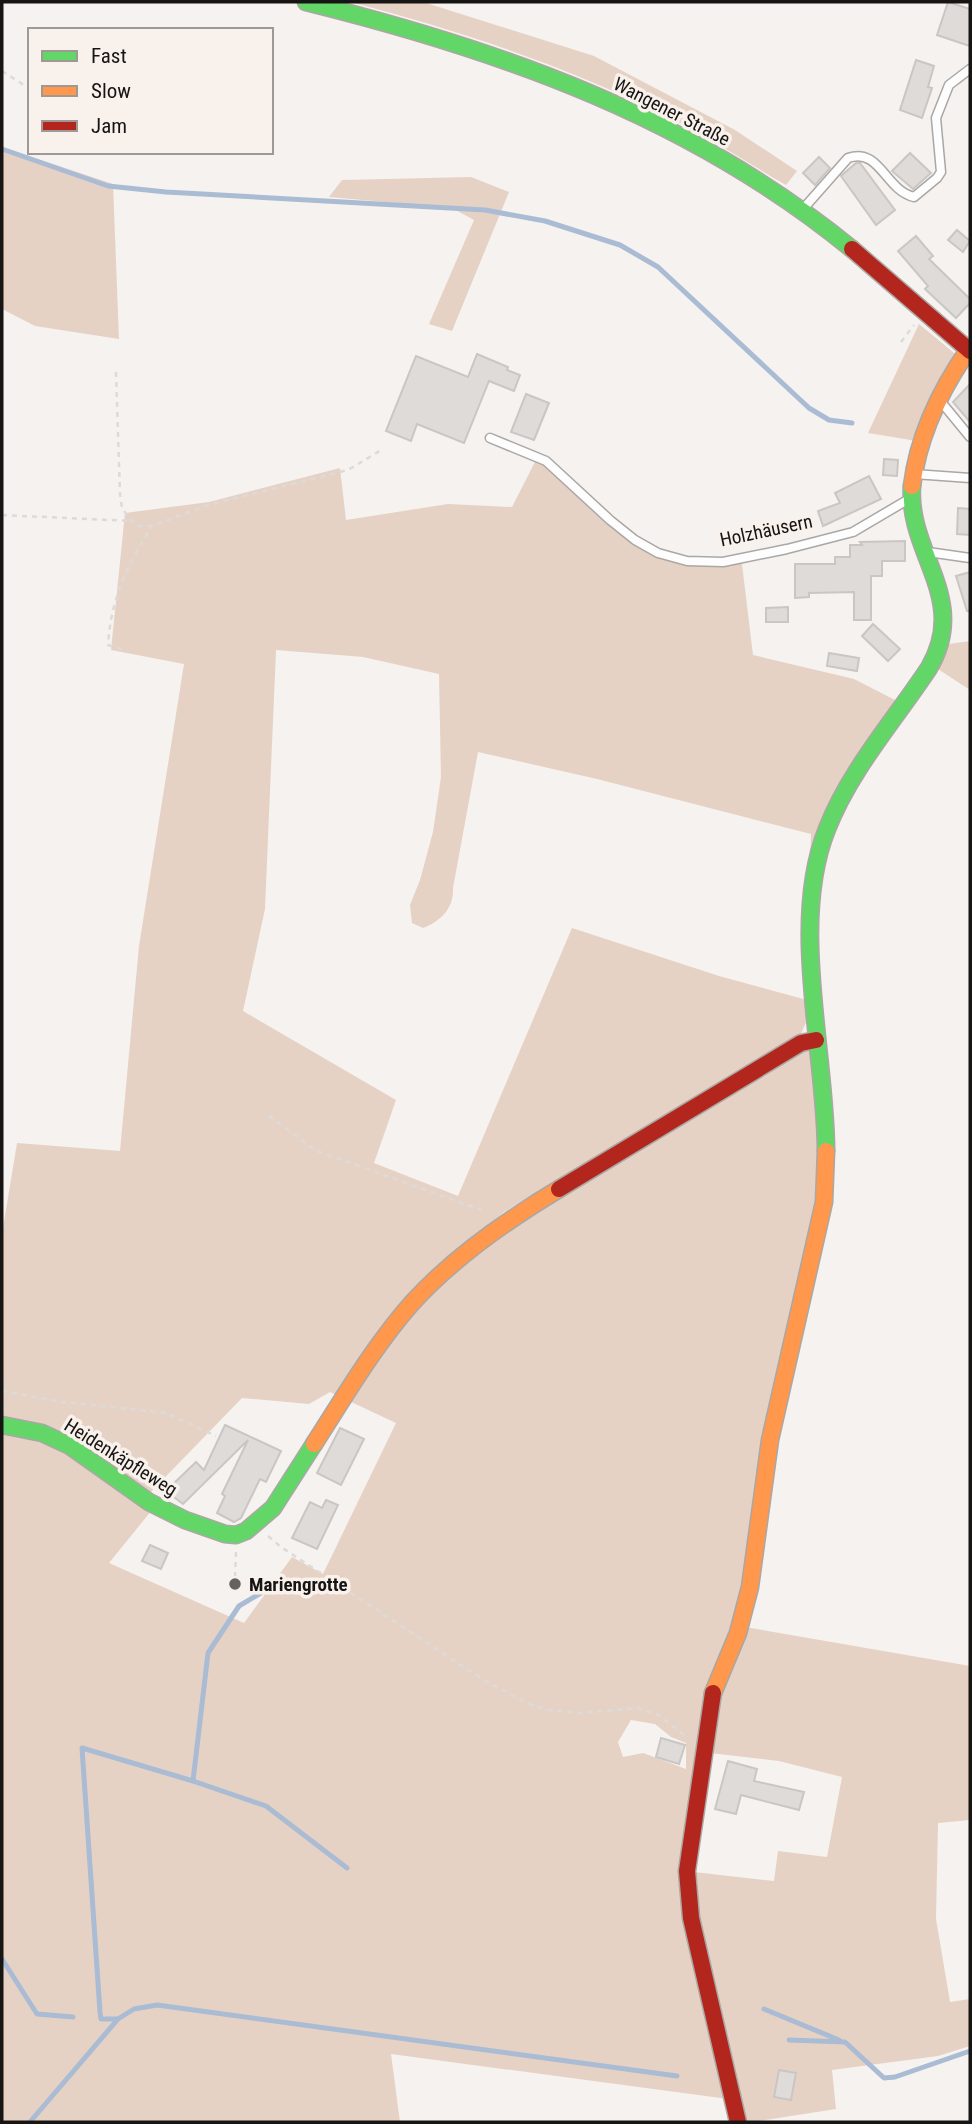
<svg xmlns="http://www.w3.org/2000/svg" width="972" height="2124" viewBox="0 0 972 2124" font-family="'Roboto Condensed',sans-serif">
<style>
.green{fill:#e6d2c4;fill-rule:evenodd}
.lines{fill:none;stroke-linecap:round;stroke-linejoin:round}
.stream{stroke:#aabbd4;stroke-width:5}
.building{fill:#dfdbd9;stroke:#c9c6c4;stroke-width:2}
.lane-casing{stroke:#aaa7a4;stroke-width:11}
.fast-casing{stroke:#aaa7a4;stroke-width:19}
.slow-casing{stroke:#aaa7a4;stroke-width:19}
.jam-casing{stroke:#aaa7a4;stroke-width:19}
.path{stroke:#dcdbda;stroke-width:2.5;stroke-dasharray:5 5;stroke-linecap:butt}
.lane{stroke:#fefdfd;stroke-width:8}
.fast{stroke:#63d668;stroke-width:16}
.slow{stroke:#ff974d;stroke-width:16}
.jam{stroke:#b3261e;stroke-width:16}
.poi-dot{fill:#656260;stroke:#f9f1ec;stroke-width:2.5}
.labels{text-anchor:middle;stroke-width:7;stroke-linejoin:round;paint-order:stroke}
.street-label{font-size:19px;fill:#171513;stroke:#f9f1ec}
.poi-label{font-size:19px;font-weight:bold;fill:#171513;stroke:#f9f1ec;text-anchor:start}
</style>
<rect width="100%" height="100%" fill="#f6f2ef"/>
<g class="green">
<path d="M 351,2 L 423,2 L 594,56 L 735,130 L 797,171 L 786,185 C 751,165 716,142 680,123 C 576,69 464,32 351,2 Z"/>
<path d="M 2,147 L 113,184 L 119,339 L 35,326 L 2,309 Z"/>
<path d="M 471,177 L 509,192 L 452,331 L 429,324 L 474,220 L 452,208 L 329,197 L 342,180 Z"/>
<path d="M 919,324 L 965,362 L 923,442 L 868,433 Z"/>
<path d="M 538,456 C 562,468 574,480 593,499 C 642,547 669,565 741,556 L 753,655 L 854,679 L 901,703 L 840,787 L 819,833 L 810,871 L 811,834 L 597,779 L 478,752 L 453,888 C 454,908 441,921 423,928 L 412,923 L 410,905 L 420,880 L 433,832 L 441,777 L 439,674 L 363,657 L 276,650 L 265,909 L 243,1011 L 396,1100 L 374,1163 L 458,1196 L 572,928 L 719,976 L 807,1000 L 808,1018 L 800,1036 L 504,1212 L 421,1285 L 380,1335 L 338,1396 L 330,1392 L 309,1404 L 242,1398 L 142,1501 L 152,1510 L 109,1563 L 244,1623 L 292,1557 L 323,1574 L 396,1423 L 347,1400 L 414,1307 L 471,1255 L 515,1220 L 794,1053 L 809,1049 L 813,1057 L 819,1102 L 822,1188 L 817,1223 L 771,1411 L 756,1504 L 746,1594 L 708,1698 L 708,1754 L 701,1749 L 695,1772 L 682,1862 L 694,1872 L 774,1881 L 778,1851 L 827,1857 L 842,1777 L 779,1761 L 710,1753 L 713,1713 L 721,1683 L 745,1627 L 970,1666 L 970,1820 L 938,1823 L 936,1919 L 950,2002 L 970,1999 L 970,2046 L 938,2056 L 832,2070 L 836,2109 L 752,2122 L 745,2122 L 722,2022 L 709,2018 L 728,2099 L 391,2054 L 400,2122 L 2,2122 L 2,1234 L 17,1143 L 120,1151 L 139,946 L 184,664 L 111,650 L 125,513 L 209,502 L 340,468 L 346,520 L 448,504 L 512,507 ZM 631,1720 L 655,1724 L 671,1737 L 686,1743 L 686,1769 L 643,1753 L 623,1757 L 618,1742 Z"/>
<path d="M 970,641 L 970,690 L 938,669 L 949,644 Z"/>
</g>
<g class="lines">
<g class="stream">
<path d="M 2,149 L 108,186 L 166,192 L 485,210 L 545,221 L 620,245 L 658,267 L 809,408 L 829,420 L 852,423"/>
<path d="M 193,1781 L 208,1653 L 239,1606 L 261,1593"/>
<path d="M 2,1959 L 37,2014 L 73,2017"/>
<path d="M 764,2009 L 839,2040"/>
<path d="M 118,2019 L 101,2019 L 100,2012 L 82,1748 L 193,1781 L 266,1806 L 347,1868"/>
<path d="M 789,2040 L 845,2042 L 884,2078 L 895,2077 L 970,2051"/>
<path d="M 30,2122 L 118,2019 L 134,2009 L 157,2005 L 677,2076"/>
</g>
</g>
<g class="building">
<path d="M 948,2 L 970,9 L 970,46 L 937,35 Z"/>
<path d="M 916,60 L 934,66 L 928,87 L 932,88 L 922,118 L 900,110 Z"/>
<path d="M 910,153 L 931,173 L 913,189 L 892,171 Z"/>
<path d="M 819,157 L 830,168 L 815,185 L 803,173 Z"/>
<path d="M 856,163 L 860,163 L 895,210 L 876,225 L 841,176 Z"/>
<path d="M 957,230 L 970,241 L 963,252 L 948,240 Z"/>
<path d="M 916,236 L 933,256 L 929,259 L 970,299 L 970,303 L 956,318 L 925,289 L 928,286 L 898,251 Z"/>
<path d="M 477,354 L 508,367 L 507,370 L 520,375 L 514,391 L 489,381 L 464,443 L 417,424 L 411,441 L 386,431 L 416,356 L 468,377 Z"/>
<path d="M 970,384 L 970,422 L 953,402 Z"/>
<path d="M 526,394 L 549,403 L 534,440 L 511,432 Z"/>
<path d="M 884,459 L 898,460 L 897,476 L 883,475 Z"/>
<path d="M 869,476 L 881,499 L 823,526 L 818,511 L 840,503 L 835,493 Z"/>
<path d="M 958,508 L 970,509 L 970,535 L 957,534 Z"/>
<path d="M 905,541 L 905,561 L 882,561 L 882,576 L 871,576 L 871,620 L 854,620 L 854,592 L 809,593 L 809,597 L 795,598 L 795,564 L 835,564 L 835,557 L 850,557 L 850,545 L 862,545 L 860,542 Z"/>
<path d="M 970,572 L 970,611 L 967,611 L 956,576 Z"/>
<path d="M 788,607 L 788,622 L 766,622 L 766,608 Z"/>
<path d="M 873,624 L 900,649 L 888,661 L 862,636 Z"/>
<path d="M 829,653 L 859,658 L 857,671 L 827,666 Z"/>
<path d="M 225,1425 L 281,1451 L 266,1482 L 260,1479 L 241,1518 L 234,1522 L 217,1513 L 225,1496 L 222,1494 L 248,1440 L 183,1504 L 166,1491 L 196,1462 L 204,1470 Z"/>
<path d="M 340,1428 L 364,1439 L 341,1485 L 317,1473 Z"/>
<path d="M 326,1500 L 338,1505 L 317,1549 L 292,1538 L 310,1502 L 322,1508 Z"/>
<path d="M 150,1545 L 168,1553 L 161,1569 L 142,1561 Z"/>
<path d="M 661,1738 L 685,1745 L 679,1764 L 656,1757 Z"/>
<path d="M 728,1761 L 757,1769 L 754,1781 L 804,1792 L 799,1810 L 741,1795 L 736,1814 L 715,1809 Z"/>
<path d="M 779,2070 L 796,2073 L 791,2100 L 774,2097 Z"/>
</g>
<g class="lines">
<defs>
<g id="lane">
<path d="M 803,209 L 848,158 C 880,147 885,190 914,197 L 937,178 L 941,172 L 936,118 L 949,85 L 970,69"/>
<path d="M 942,403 L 970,437"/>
<path d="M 490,438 L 546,461 L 610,520 L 635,540 L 658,553 L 687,561 L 723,562 L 787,549 L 853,532 L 909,499"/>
<path d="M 914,474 L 970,478"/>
<path d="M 928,552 L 970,558"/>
</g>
<g id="fast">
<path d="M 306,2 C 504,51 692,118 852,249"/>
<path d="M 826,1151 C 826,1053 789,923 827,829 C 850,770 894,721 929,668 C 970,598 907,554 912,486"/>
<path d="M 2,1425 L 42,1433 L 70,1446 L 149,1502 L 185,1520 L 225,1534 L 236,1535 L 246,1531 L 273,1508 L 314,1444"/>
</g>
<g id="slow">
<path d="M 912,486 C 918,437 941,389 969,349"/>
<path d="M 314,1444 C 345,1396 374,1346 412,1303 C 451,1260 509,1219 559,1189"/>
<path d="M 713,1693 L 738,1633 L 750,1587 L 770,1440 L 824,1202 L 826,1151"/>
</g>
<g id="jam">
<path d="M 852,249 L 970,351"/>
<path d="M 559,1189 L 801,1043 L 816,1040"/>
<path d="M 713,1693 L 687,1871 L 691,1918 L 738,2122"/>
</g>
</defs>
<use href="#lane" class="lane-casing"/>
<use href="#fast" class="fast-casing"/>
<use href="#slow" class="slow-casing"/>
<use href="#jam" class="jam-casing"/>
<g class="path">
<path d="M 2,71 L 30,89"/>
<path d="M 901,342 L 914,325"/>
<path d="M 116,372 L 120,494 L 122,508 L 131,521 L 140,526 L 152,526 L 208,505 L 348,470 L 383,449"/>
<path d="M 2,515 L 131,521"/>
<path d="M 122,649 L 108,645 C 111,598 127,566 152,526"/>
<path d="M 269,1116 L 317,1151 L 487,1212"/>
<path d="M 2,1391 L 63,1402 L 166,1413 L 216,1436"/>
<path d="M 268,1536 L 281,1547 L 487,1682 L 532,1705 L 549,1710 L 579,1713 L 638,1708 L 657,1714 L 688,1738"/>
<path d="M 235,1577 L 236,1552"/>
</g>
<use href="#lane" class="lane"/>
<use href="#fast" class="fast"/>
<use href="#slow" class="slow"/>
<use href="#jam" class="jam"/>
</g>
<circle class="poi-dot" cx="235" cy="1584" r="7"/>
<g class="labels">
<g class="street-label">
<text transform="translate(672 111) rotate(27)" y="7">Wangener Straße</text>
<text transform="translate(766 530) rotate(-12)" y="7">Holzhäusern</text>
<text transform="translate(121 1457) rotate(32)" y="7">Heidenkäpfleweg</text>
</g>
<g class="poi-label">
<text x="249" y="1591">Mariengrotte</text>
</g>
</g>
<rect width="972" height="2124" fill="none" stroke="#171513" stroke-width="7"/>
<rect x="28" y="28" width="245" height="126" fill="#f9f1ec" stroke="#9f9995" stroke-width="2"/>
<rect x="42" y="51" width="35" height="10" fill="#63d668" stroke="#9f9995" stroke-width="2"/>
<text x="91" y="63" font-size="21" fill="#171513">Fast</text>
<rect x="42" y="86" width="35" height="10" fill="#ff974d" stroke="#9f9995" stroke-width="2"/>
<text x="91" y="98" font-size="21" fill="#171513">Slow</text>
<rect x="42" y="121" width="35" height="10" fill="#b3261e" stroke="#9f9995" stroke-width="2"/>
<text x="91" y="133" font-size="21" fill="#171513">Jam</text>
</svg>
